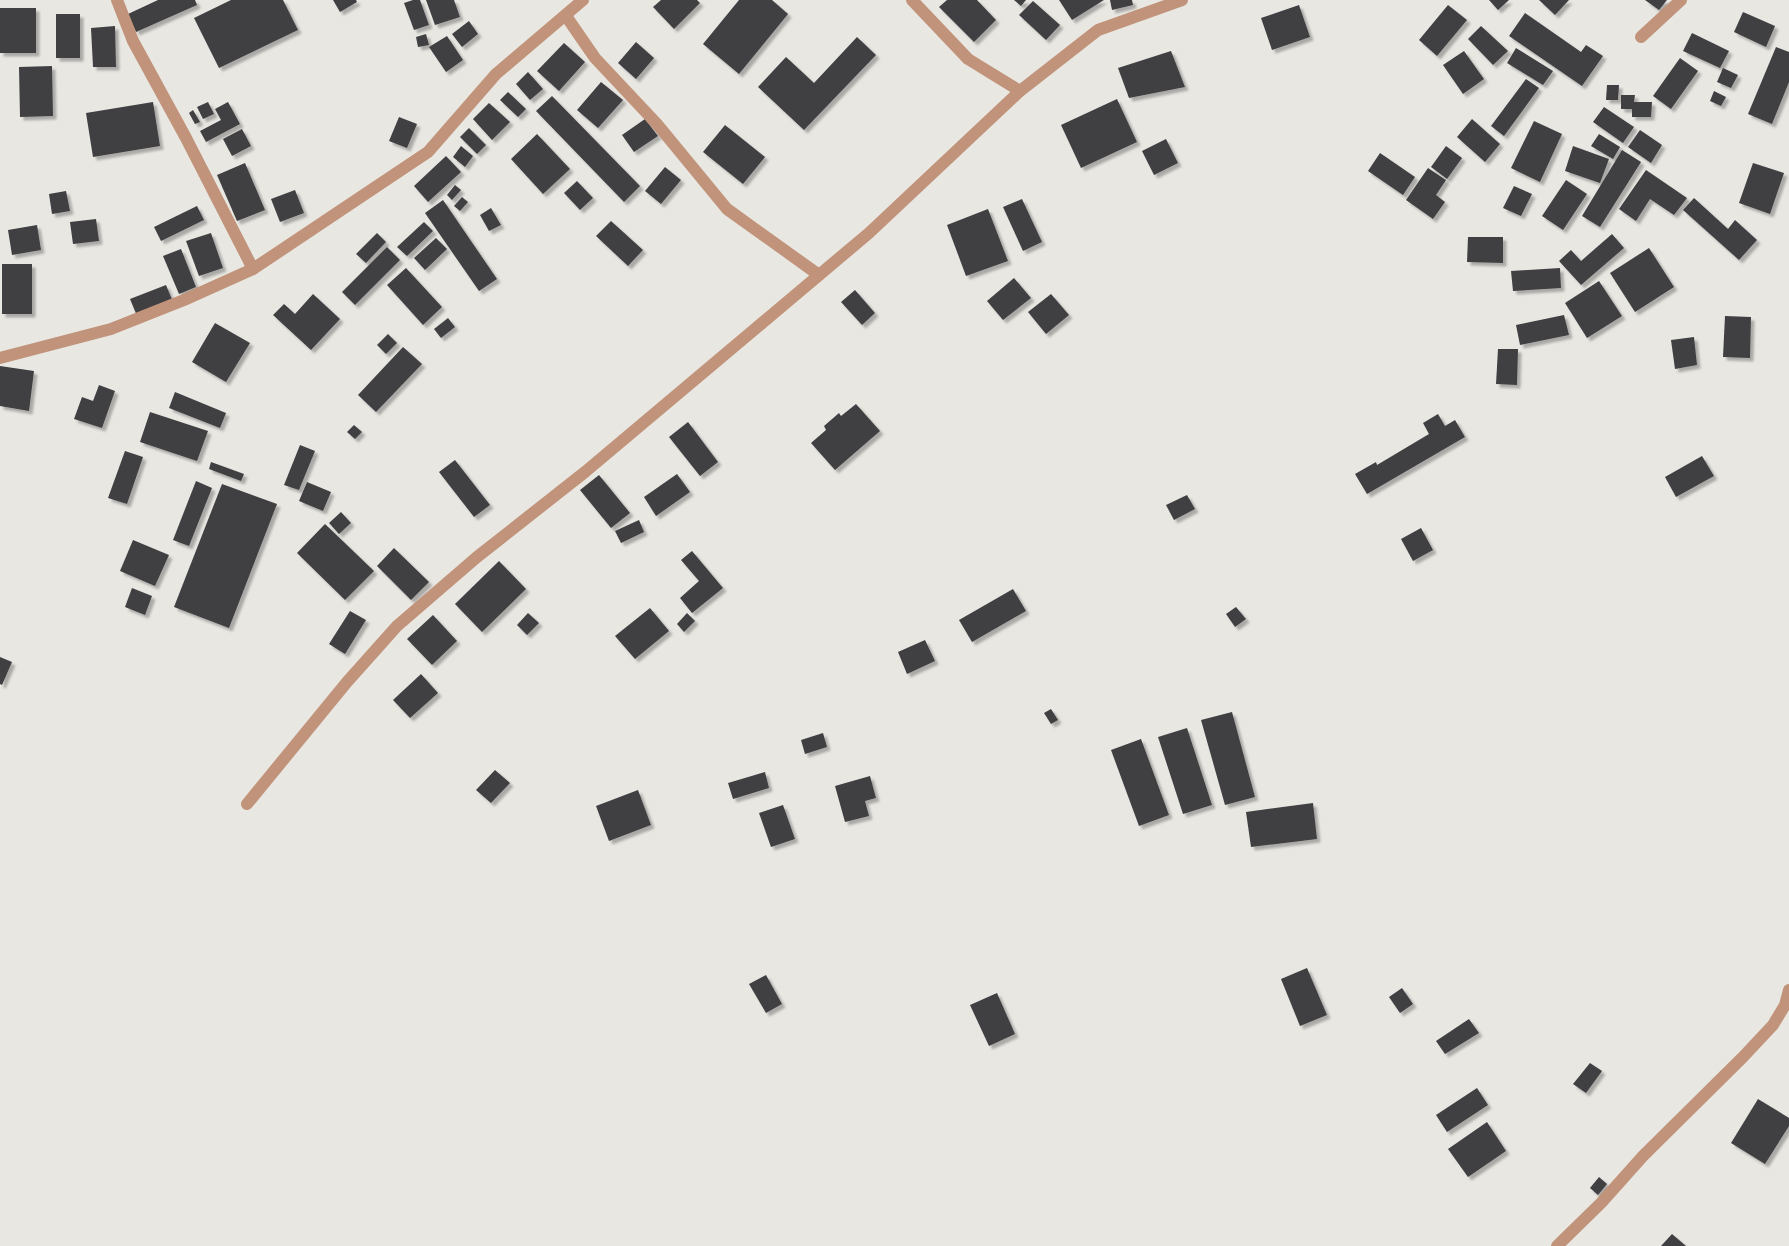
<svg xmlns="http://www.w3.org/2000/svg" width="1789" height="1246" viewBox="0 0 1789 1246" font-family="Ubuntu,sans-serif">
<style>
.building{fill:#3f3f43;filter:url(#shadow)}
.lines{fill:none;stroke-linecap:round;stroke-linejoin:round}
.street{stroke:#c0937a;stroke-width:12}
</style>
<defs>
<filter id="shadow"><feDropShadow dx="3.5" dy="3.5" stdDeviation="1" flood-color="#0004"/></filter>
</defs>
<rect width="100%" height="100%" fill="#e9e7e2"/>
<g class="building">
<path d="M 158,0 L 195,0 L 197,5 L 136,32 L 128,14 Z"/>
<path d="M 231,0 L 283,0 L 298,30 L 219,68 L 194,18 Z"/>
<path d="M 333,0 L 356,0 L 357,2 L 340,12 Z"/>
<path d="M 413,0 L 420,0 L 429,25 L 414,30 L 404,3 Z"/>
<path d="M 426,0 L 454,0 L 460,17 L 435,25 Z"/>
<path d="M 661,0 L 697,0 L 700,3 L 674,29 L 653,7 Z"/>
<path d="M 739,0 L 772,0 L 788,14 L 739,74 L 703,44 Z"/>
<path d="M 947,0 L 977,0 L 996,20 L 974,42 L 939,7 Z"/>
<path d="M 1014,0 L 1026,0 L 1021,6 Z"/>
<path d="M 1059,0 L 1104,0 L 1072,20 Z"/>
<path d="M 1110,0 L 1132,0 L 1133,5 L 1112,10 Z"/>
<path d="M 1489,0 L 1509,0 L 1498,10 Z"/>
<path d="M 1539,0 L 1569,0 L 1555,15 Z"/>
<path d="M 1645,0 L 1667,0 L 1659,10 Z"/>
<path d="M 1033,1 L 1060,25 L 1046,40 L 1019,15 Z"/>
<path d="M 1299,5 L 1310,37 L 1272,50 L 1261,18 Z"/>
<path d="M 1448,5 L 1467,20 L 1437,56 L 1419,40 Z"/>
<rect x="0" y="8" width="36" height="45"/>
<path d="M 1743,12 L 1775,26 L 1766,47 L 1734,32 Z"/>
<path d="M 1525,13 L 1581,52 L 1586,45 L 1603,56 L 1582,86 L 1509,36 Z"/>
<rect x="56" y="14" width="24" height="44"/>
<path d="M 469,21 L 478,34 L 462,47 L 452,34 Z"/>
<path d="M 115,26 L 116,67 L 93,67 L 91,28 Z"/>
<path d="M 1481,26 L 1508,51 L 1493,65 L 1468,39 Z"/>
<path d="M 1692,33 L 1729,51 L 1720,68 L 1683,51 Z"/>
<path d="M 426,34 L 429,45 L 418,47 L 416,37 Z"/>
<path d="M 447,36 L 463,60 L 446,72 L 429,47 Z"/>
<path d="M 857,37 L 876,55 L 804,130 L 758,87 L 786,57 L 814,83 Z"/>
<path d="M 636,42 L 654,58 L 636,79 L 618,63 Z"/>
<path d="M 564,43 L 585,62 L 559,91 L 537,71 Z"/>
<path d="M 1776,47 L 1789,52 L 1789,82 L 1772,124 L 1748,114 Z"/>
<path d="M 1516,48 L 1553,71 L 1543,85 L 1507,63 Z"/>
<path d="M 1171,51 L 1185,87 L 1129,98 L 1118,68 Z"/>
<path d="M 1464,51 L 1484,79 L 1463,94 L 1443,65 Z"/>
<path d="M 1680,58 L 1698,71 L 1671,109 L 1653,96 Z"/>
<path d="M 52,66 L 53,116 L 20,117 L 19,67 Z"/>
<path d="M 1723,68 L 1738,75 L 1731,88 L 1717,82 Z"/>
<path d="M 528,72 L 543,89 L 530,100 L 516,84 Z"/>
<path d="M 1526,79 L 1539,88 L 1504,136 L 1491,126 Z"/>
<path d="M 601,82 L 623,100 L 598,128 L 577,110 Z"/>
<path d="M 1607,85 L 1619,85 L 1618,100 L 1606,100 Z"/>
<path d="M 1714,91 L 1726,97 L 1721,106 L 1710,101 Z"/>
<path d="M 508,92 L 526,109 L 518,117 L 500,100 Z"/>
<path d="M 1621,95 L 1635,95 L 1634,102 L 1652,102 L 1651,117 L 1632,117 L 1632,109 L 1621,109 Z"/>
<path d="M 552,96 L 640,186 L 624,202 L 536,111 Z"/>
<path d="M 1117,99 L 1137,142 L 1081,168 L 1061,125 Z"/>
<path d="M 153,102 L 160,146 L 93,157 L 86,113 Z"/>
<path d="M 208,102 L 214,114 L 203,119 L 197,107 Z"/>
<path d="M 228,102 L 240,124 L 206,142 L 200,131 L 221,120 L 215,109 Z"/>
<path d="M 489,103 L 510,122 L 492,140 L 473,119 Z"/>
<path d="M 1604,107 L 1634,127 L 1623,143 L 1593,122 Z"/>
<path d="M 193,110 L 200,122 L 195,124 L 189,113 Z"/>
<path d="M 399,117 L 417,124 L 407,148 L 389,141 Z"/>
<path d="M 645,119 L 658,136 L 634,152 L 622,135 Z"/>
<path d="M 1472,119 L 1500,144 L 1485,162 L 1457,137 Z"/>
<path d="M 1534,121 L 1562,134 L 1540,182 L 1511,168 Z"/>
<path d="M 725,125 L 765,157 L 743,184 L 703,152 Z"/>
<path d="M 469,128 L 486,145 L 477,154 L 460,137 Z"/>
<path d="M 242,129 L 251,146 L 232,156 L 223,139 Z"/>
<path d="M 1640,130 L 1662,145 L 1651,163 L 1628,147 Z"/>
<path d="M 537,134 L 570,169 L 543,194 L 511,159 Z"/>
<path d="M 1599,134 L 1620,147 L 1613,159 L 1591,146 Z"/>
<path d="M 1166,139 L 1178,163 L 1154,175 L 1142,151 Z"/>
<path d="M 461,146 L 473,156 L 465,167 L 453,157 Z"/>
<path d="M 1446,146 L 1462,158 L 1447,179 L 1431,167 Z"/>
<path d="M 1573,146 L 1609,159 L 1600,183 L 1565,171 Z"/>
<path d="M 1622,150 L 1641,162 L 1600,227 L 1582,216 Z"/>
<path d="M 1380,153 L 1415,177 L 1403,195 L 1368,171 Z"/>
<path d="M 446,156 L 461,172 L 428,202 L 414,186 Z"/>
<path d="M 245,163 L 265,210 L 237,221 L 217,175 Z"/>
<path d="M 1753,163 L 1784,173 L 1770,214 L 1739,203 Z"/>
<path d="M 665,167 L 681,180 L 661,204 L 645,191 Z"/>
<path d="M 1428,168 L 1446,180 L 1436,195 L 1445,202 L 1433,219 L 1406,200 Z"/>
<path d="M 1646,170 L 1687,198 L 1674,215 L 1650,199 L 1636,221 L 1619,209 Z"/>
<path d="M 1566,180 L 1587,194 L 1563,230 L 1542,216 Z"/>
<path d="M 577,181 L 593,198 L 580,210 L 564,193 Z"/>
<path d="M 455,185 L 461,190 L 452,200 L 447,195 Z"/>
<path d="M 1514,186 L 1532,194 L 1521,216 L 1503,208 Z"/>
<path d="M 295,190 L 304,213 L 280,222 L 271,199 Z"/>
<path d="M 66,191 L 70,211 L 52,214 L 49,194 Z"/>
<path d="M 462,197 L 468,202 L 460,211 L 454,206 Z"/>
<path d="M 1694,198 L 1728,229 L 1735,220 L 1757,240 L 1739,260 L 1683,210 Z"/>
<path d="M 1022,199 L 1042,242 L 1023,251 L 1003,207 Z"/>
<path d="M 443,200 L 497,279 L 479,291 L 425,213 Z"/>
<path d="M 197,206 L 204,220 L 161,241 L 154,227 Z"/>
<path d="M 491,208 L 501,225 L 489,231 L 480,215 Z"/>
<path d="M 988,209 L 1008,261 L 966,276 L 947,225 Z"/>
<path d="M 96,219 L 99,241 L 73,244 L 70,222 Z"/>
<path d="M 611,221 L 643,250 L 628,266 L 596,236 Z"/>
<path d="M 424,222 L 433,231 L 407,256 L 397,247 Z"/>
<path d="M 37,225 L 41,250 L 12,255 L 8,230 Z"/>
<path d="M 211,233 L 223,268 L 199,276 L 186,241 Z"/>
<path d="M 377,233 L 386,242 L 366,263 L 356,254 Z"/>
<path d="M 1612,234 L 1624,248 L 1581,285 L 1559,261 L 1571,250 L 1581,261 Z"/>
<path d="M 1468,237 L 1503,237 L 1503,263 L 1467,262 Z"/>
<path d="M 436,238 L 447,249 L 425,270 L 414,258 Z"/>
<path d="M 387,247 L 400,260 L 355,305 L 342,292 Z"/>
<path d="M 1649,248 L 1674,287 L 1635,312 L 1610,273 Z"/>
<path d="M 181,249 L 196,287 L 179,294 L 163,256 Z"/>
<rect x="2" y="264" width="30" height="50"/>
<path d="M 406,268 L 442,307 L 423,325 L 387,285 Z"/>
<path d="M 1560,268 L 1561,288 L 1513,291 L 1511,271 Z"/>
<path d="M 1014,278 L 1031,298 L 1003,320 L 987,301 Z"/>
<path d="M 1599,281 L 1622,316 L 1587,338 L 1565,303 Z"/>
<path d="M 166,285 L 173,302 L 137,316 L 130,299 Z"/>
<path d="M 855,290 L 875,313 L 862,325 L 841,302 Z"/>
<path d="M 313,294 L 340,319 L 311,350 L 273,315 L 284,304 L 295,314 Z"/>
<path d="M 1051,294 L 1069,315 L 1046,334 L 1028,312 Z"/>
<path d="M 1564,315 L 1569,335 L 1520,345 L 1516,325 Z"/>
<path d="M 1725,316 L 1751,317 L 1750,358 L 1723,357 Z"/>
<path d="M 448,318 L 455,327 L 441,338 L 434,329 Z"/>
<path d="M 215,323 L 250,343 L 226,382 L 192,362 Z"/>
<path d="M 388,334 L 397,343 L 386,354 L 377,345 Z"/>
<path d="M 1694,337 L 1697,365 L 1675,369 L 1671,340 Z"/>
<path d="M 403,347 L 422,364 L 376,412 L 358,395 Z"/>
<path d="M 1498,349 L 1518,349 L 1517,385 L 1496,384 Z"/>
<path d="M 0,366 L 34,371 L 29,411 L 0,406 Z"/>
<path d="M 99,385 L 115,391 L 102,428 L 74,419 L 82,397 L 93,401 Z"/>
<path d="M 175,392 L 226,413 L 220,428 L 169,408 Z"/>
<path d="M 856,404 L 880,431 L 835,470 L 811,443 L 826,430 L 824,426 L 839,413 L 841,416 Z"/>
<path d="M 150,412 L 208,431 L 197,461 L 140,442 Z"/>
<path d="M 1438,414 L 1445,426 L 1455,420 L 1465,437 L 1367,494 L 1355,474 L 1376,462 L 1377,465 L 1429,434 L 1423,423 Z"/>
<path d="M 688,422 L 718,462 L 700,476 L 669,437 Z"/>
<path d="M 354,425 L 362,432 L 355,439 L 347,432 Z"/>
<path d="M 300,445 L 315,451 L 299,490 L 284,485 Z"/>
<path d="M 125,451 L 143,457 L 127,504 L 108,498 Z"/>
<path d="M 1702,456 L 1714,476 L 1676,497 L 1665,477 Z"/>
<path d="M 455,460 L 490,505 L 474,517 L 439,472 Z"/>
<path d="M 211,462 L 244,474 L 241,481 L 209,469 Z"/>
<path d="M 677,474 L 690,492 L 656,516 L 644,497 Z"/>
<path d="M 599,475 L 630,513 L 611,528 L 580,490 Z"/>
<path d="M 196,481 L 212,488 L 189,546 L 173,540 Z"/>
<path d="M 307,482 L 331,492 L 323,511 L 299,501 Z"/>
<path d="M 222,484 L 277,504 L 229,628 L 174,607 Z"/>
<path d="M 1187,495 L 1195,509 L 1174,520 L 1166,505 Z"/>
<path d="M 341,512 L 351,523 L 339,534 L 329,523 Z"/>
<path d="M 639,520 L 644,532 L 621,543 L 615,531 Z"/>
<path d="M 325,524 L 374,571 L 345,600 L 297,553 Z"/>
<path d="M 1421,528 L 1433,550 L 1413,561 L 1401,539 Z"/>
<path d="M 133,540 L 169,555 L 155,586 L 120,571 Z"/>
<path d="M 394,548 L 429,582 L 411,600 L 377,566 Z"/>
<path d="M 692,551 L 723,588 L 692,613 L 680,598 L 699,581 L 681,560 Z"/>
<path d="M 499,561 L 526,589 L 482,632 L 455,604 Z"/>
<path d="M 132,588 L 152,596 L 145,615 L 125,607 Z"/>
<path d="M 1013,589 L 1026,611 L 972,642 L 959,620 Z"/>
<path d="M 1236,607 L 1246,619 L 1235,627 L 1226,614 Z"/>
<path d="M 650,608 L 669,631 L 635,659 L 615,636 Z"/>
<path d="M 350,611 L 366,620 L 345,654 L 329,644 Z"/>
<path d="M 528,613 L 539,623 L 527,635 L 517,625 Z"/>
<path d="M 687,613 L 695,621 L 684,632 L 677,624 Z"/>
<path d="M 433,615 L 457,641 L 432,665 L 407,639 Z"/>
<path d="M 925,640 L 935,661 L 907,674 L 898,652 Z"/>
<path d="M 0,657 L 12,662 L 2,685 L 0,684 Z"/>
<path d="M 421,674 L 438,693 L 410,718 L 393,700 Z"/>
<path d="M 1051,709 L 1058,720 L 1051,724 L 1044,713 Z"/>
<path d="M 1232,712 L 1255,797 L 1225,805 L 1201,720 Z"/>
<path d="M 1187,728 L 1212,805 L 1183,814 L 1158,737 Z"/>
<path d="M 823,733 L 827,747 L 805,754 L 801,740 Z"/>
<path d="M 1141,739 L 1169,815 L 1139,826 L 1111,750 Z"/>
<path d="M 495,770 L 510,783 L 491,803 L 476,790 Z"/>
<path d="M 765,772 L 769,788 L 733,799 L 728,783 Z"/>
<path d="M 870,776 L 876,798 L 865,801 L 869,816 L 845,822 L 835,786 Z"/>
<path d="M 638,790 L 651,825 L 609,841 L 596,806 Z"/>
<path d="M 1313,803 L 1317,839 L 1251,847 L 1246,812 Z"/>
<path d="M 783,805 L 795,839 L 771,847 L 759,813 Z"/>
<path d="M 1307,968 L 1327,1015 L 1300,1026 L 1281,979 Z"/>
<path d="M 766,975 L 782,1004 L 766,1013 L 749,984 Z"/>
<path d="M 1402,988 L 1413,1004 L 1400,1013 L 1389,997 Z"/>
<path d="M 997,993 L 1015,1034 L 989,1046 L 970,1005 Z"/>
<path d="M 1469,1019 L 1479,1033 L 1445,1054 L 1436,1041 Z"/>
<path d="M 1590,1063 L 1602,1071 L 1586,1093 L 1573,1084 Z"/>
<path d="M 1477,1088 L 1488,1105 L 1447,1132 L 1436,1115 Z"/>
<path d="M 1758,1099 L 1789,1118 L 1789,1126 L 1765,1164 L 1731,1143 Z"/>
<path d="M 1487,1122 L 1506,1151 L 1468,1177 L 1448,1149 Z"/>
<path d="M 1599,1177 L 1607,1184 L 1598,1195 L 1590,1188 Z"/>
<path d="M 1672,1234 L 1686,1246 L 1661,1246 Z"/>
</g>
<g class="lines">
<g class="street">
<path d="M 117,0 L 133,41 L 186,138 L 253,269"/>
<path d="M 912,0 L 968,59 L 1020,91 L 1098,30 L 1182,0"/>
<path d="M 566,16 L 595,58 L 657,124 L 727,209 L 819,275"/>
<path d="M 1641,37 L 1681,0"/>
<path d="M 0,358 L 111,329 L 184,300 L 253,269 L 428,152 L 496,74 L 583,0"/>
<path d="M 247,804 L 347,682 L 397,626 L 477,557 L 585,472 L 869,233 L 1020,91"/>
<path d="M 1557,1246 L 1601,1203 L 1643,1156 L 1743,1057 L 1773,1025 L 1785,1005 L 1789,990"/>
</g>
</g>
</svg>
